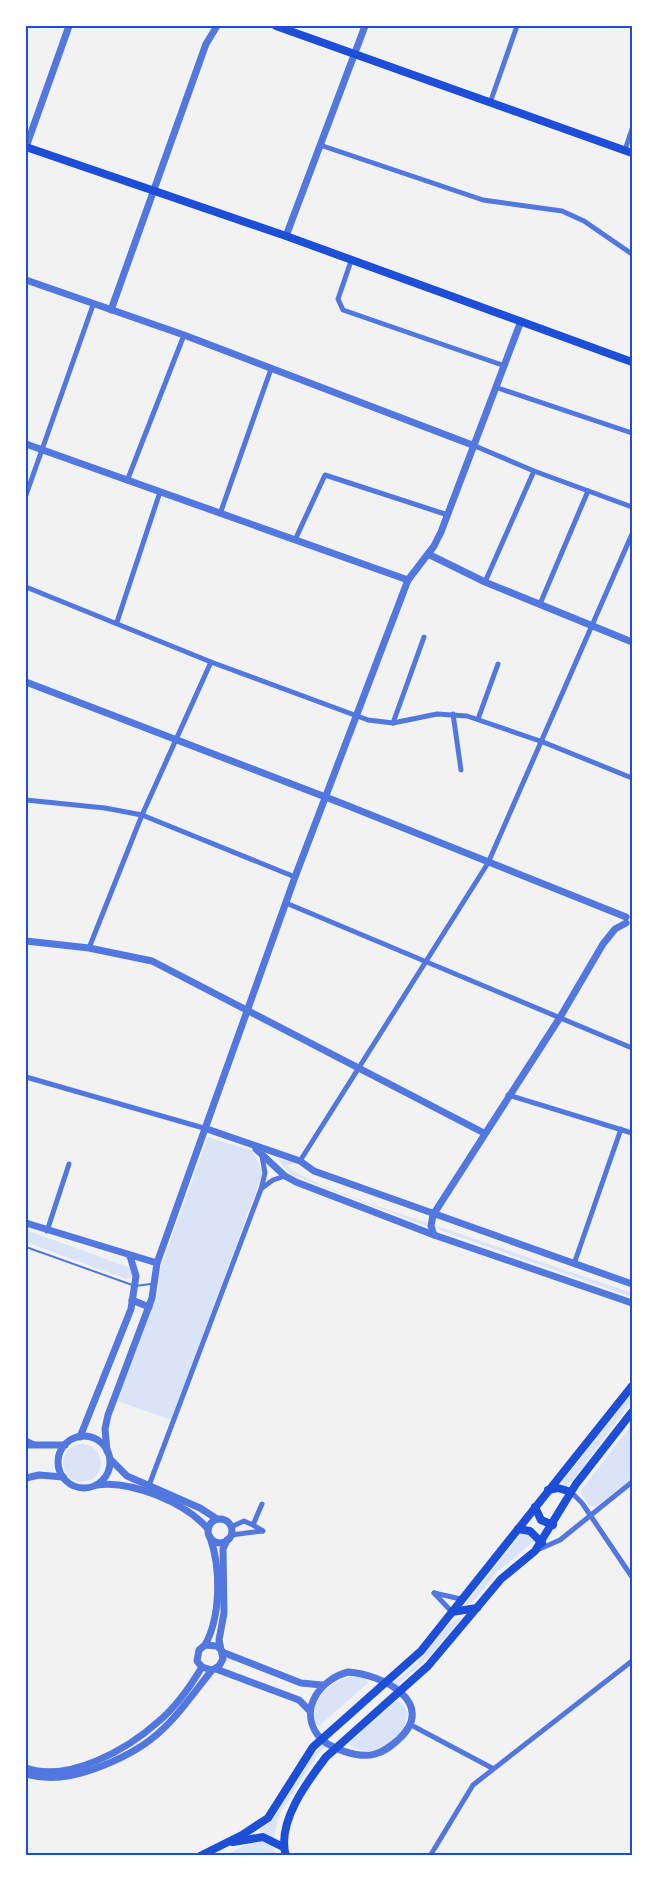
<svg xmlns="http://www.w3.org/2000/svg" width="658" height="1881" viewBox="0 0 658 1881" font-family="Manrope,sans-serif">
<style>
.green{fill:#dbe4f7}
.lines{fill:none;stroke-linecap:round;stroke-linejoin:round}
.service{stroke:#5277de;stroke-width:2}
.minor{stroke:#5277de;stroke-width:5}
.tertiary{stroke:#5277de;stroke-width:7}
.secondary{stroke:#1d4ed8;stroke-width:8}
.neatline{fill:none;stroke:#1d4ed8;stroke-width:2}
</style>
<rect width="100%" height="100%" fill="#f2f2f2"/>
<g class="green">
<path d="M 208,1137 L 253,1151 L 263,1172 L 172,1420 L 117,1401 L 158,1293 L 160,1269 Z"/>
<path d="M 278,1159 L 298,1163 L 286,1165 C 306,1184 397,1212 427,1223 L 426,1226 L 290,1174 Z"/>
<path d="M 434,1225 L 632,1293 L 632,1297 L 442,1231 Z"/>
<path d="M 26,1230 L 131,1268 L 133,1277 L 126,1279 L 26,1242 Z"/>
<path d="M 632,1393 L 632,1401 L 573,1480 L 567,1487 L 562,1486 L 564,1479 Z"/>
<path d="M 632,1424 L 632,1478 L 596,1507 L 589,1505 L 580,1492 Z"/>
<circle cx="82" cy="1463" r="19"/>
<path d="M 526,1531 L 535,1540 L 496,1573 L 472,1603 L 463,1607 L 522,1532 Z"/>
<path d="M 462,1617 L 430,1656 L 397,1685 L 393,1681 C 423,1671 433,1626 462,1617 Z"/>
<path d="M 351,1676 L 366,1679 L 368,1683 L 319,1726 L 315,1724 C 311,1699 328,1682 351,1676 Z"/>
<path d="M 396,1701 L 401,1702 L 408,1713 C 405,1743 375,1761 349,1745 L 352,1740 Z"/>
<path d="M 324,1743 L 326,1747 L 318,1754 L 279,1815 L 274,1838 L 259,1831 L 274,1818 L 309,1760 Z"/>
<path d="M 260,1839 L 271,1844 L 277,1855 L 222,1856 C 236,1851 246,1843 260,1839 Z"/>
</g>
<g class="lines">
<path class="service" d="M 26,1247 L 135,1286 L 151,1284"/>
<g class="minor">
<path d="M 490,103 L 517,26"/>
<path d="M 320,145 L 483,200 L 562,211 L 584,221 L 632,254"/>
<path d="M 625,150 L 632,129"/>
<path d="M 351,261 L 338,299 L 343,310 L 505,366"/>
<path d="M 498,388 L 632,433"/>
<path d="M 475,446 L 534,471 L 485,582"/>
<path d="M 534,471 L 632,507"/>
<path d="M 127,481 L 184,335"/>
<path d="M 26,495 L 93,305"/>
<path d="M 220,514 L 271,369"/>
<path d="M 295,540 L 325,475 L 448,515"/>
<path d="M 26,587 L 211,662 L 368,720 L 393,723 L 437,714 L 467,716 L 543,742 L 632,778"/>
<path d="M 540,604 L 588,491"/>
<path d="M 117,622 L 160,492"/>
<path d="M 453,714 L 461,770"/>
<path d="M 478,719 L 498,664"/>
<path d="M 393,723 L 424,637"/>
<path d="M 26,800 L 105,808 L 142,815 L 295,877"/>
<path d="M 286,903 L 632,1048"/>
<path d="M 89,948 L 142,815 L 211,662"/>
<path d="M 26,1077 L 207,1129"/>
<path d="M 508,1095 L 632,1133"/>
<path d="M 300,1161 L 488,863 L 632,534"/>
<path d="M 262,1188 L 273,1180 L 285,1176"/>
<path d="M 47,1231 L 69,1164"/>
<path d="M 574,1264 L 621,1129"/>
<path d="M 26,1440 L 34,1444"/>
<path d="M 148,1488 L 261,1189 L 265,1173 L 262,1156"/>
<path d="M 571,1492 L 582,1503 L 632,1577"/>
<path d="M 262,1504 L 253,1525 L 263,1531"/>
<path d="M 231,1527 L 244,1521 L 253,1525"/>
<path d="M 231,1535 L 262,1531"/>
<path d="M 535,1551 L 560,1540 L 632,1482"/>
<path d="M 434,1593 L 461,1599"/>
<path d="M 434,1593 L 452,1612"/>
<path d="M 411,1725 L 492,1768"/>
<path d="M 430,1856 L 473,1785 L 632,1661"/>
</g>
<g class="tertiary">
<path d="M 26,147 L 69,26"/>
<path d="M 286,236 L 365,26"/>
<path d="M 26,280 L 184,335 L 475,446"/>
<path d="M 111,310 L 206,44 L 217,26"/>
<path d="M 26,444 L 408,580"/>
<path d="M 428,554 L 485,582 L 632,642"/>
<path d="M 26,682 L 341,803 L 626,917"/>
<path d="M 26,941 L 89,948 L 152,961 L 484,1133"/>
<path d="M 207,1129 L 300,1161 L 314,1171 L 632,1284"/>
<path d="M 256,1149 L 285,1176 L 296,1182 L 434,1235 L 632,1303"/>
<path d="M 26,1223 L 157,1263"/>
<path d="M 434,1235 L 431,1226 L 433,1215 L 559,1019 L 603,944 L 615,929 L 626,923"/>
<path d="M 132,1300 L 149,1307"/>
<circle cx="84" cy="1462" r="26"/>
<path d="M 80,1437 L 131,1309 L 136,1276 L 130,1256"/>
<path d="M 26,1445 L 65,1445"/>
<path d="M 107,1451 L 105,1429 L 108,1415 L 152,1298 L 157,1263 L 295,877 L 408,580 L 434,546 L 441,532 L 521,321"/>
<path d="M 111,1460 L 127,1476 L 200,1508 L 217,1519"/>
<path d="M 26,1478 L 39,1475 L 63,1477"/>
<path d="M 97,1485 C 131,1480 186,1503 208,1529"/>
<circle cx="220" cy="1531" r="12"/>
<path d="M 205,1645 C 221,1616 221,1568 210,1537"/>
<path d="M 222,1651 L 217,1646 L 205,1645 L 199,1650 L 197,1661 L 202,1667 L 212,1670 L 219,1666 L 223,1659 L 219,1640 L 224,1613 L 223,1549 L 227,1540"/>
<path d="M 222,1652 L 301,1683 L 322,1685"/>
<path d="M 216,1669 L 299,1700 L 310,1711"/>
<path d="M 348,1672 C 382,1674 439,1703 398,1740 C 391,1746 384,1752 375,1754 C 359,1759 326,1748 317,1734 C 299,1708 321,1679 348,1672 Z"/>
<path d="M 26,1768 C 69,1783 128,1749 159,1721 C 177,1706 190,1687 202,1667"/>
<path d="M 26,1774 C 49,1781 71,1777 94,1769 C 158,1746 172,1721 212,1670"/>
</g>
<g class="secondary">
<path d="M 276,26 L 632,153"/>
<path d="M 26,147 L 286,236 L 632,362"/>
<path d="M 548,1490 L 558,1488 L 571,1492"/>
<path d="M 535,1507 L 541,1520 L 553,1525"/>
<path d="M 518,1529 L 530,1531 L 542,1543"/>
<path d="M 452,1612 L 477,1608"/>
<path d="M 233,1842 L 263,1837 L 283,1847"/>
<path d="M 200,1856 L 242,1835 L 268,1818 L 313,1747 L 421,1651 L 632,1386"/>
<path d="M 286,1856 C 276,1823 307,1782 326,1757 L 428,1666 L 501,1579 L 535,1551 L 576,1484 L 632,1412"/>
</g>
</g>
<rect width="658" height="1881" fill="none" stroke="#ffffff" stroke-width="54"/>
<rect x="27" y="27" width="604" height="1827" class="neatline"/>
</svg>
